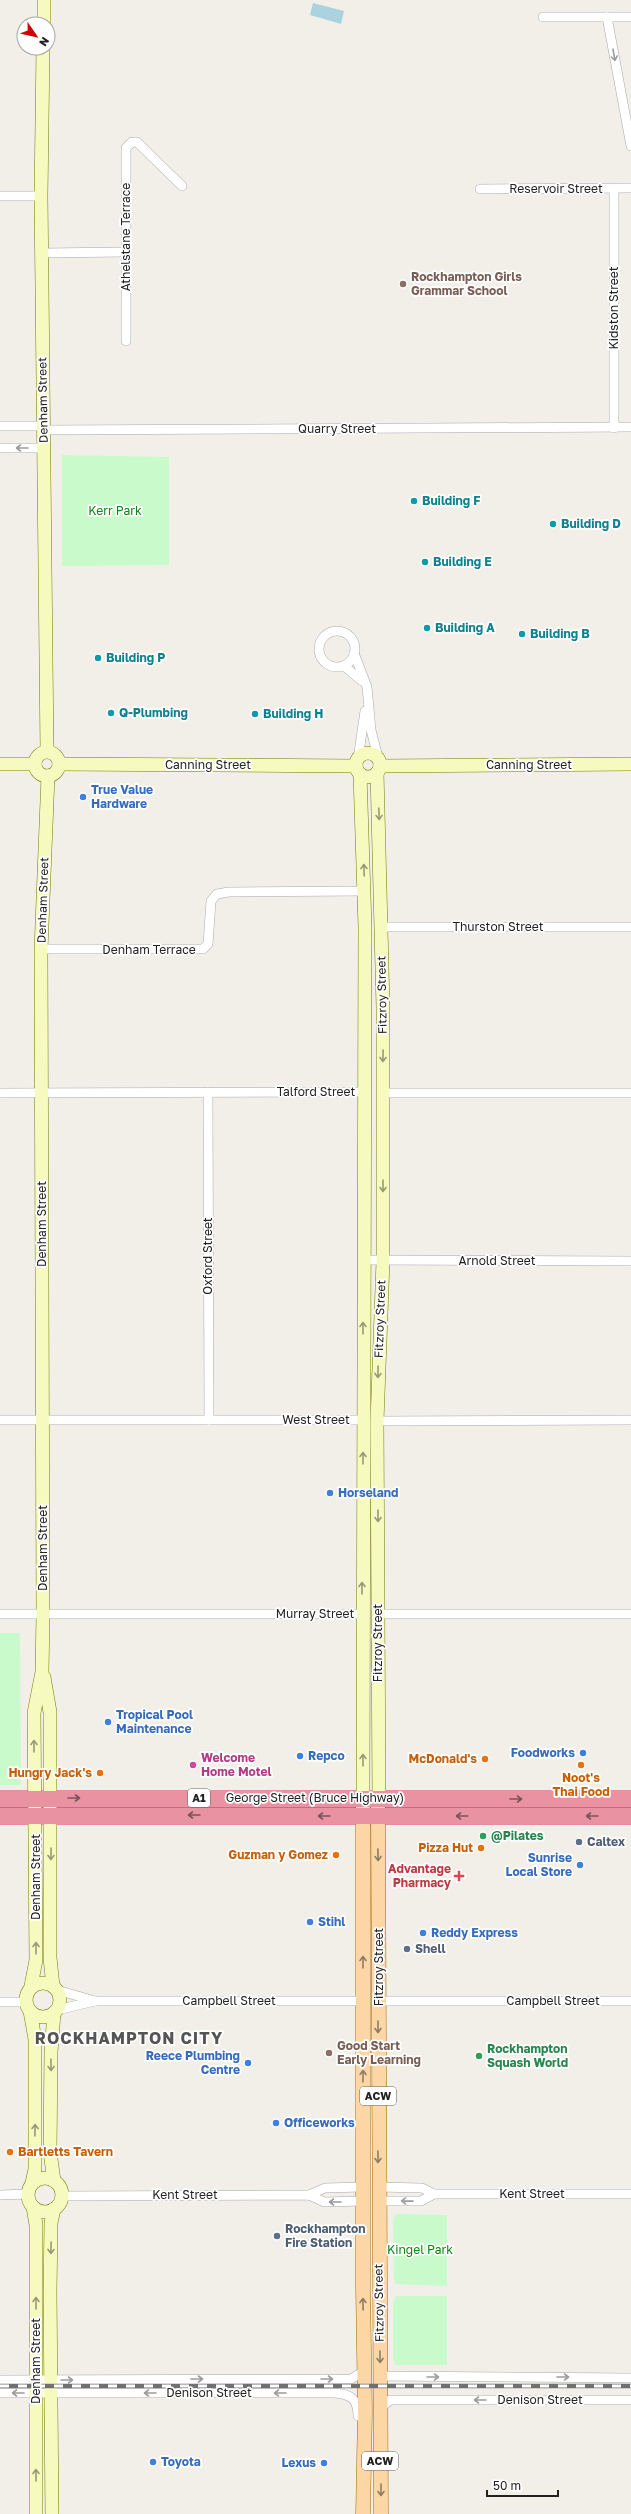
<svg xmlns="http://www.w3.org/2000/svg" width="631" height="2514" viewBox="0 0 631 2514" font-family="'Golos Text',sans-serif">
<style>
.park{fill:#c8facc}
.water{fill:#aad3df}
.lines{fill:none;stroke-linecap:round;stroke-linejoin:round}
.street-casing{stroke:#a9a9a9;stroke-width:10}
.secondary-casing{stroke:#707d05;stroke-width:14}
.primary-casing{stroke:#a06b00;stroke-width:15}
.highway-casing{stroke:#dc2a67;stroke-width:17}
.street{stroke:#fff;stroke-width:9}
.secondary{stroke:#f7fabf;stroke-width:13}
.primary{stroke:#fcd6a4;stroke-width:14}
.highway{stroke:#e892a2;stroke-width:16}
.rail-casing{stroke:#707070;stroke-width:4.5}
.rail{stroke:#fff;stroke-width:3;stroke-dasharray:9;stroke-linecap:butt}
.oneway{stroke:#9c9c9c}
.oneway2{stroke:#979978}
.oneway3{stroke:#7b545c}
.oneway4{stroke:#8f7c63}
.education-dot{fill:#8d6e63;stroke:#fff;stroke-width:1.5}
.culture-dot{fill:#0f9aa8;stroke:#fff;stroke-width:1.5}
.shop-dot{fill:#3f7fe0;stroke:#fff;stroke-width:1.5}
.food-dot{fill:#e8710a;stroke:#fff;stroke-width:1.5}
.hotel-dot{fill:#d1479c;stroke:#fff;stroke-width:1.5}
.leisure-dot{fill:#2e9e5b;stroke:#fff;stroke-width:1.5}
.service-dot{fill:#5c6f8a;stroke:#fff;stroke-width:1.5}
.health-dot{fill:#e0444e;stroke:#fff;stroke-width:1.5}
.labels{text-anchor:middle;stroke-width:3.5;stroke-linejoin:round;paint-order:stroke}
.shield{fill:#fff;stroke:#646464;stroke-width:1}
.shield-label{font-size:11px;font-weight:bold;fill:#222}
.street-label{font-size:12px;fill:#222;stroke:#fff}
.education-label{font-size:12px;font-weight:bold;fill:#785e54;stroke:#fff;text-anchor:start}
.culture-label{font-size:12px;font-weight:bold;fill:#0d838f;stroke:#fff;text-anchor:start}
.park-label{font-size:12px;fill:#0c8416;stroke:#fff}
.shop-label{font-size:12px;font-weight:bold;fill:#366cbe;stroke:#fff;text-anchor:start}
.hotel-label{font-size:12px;font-weight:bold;fill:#b23c85;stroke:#fff;text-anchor:start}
.food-label{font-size:12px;font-weight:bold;fill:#c56008;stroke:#fff;text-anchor:end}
.leisure-label{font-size:12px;font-weight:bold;fill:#27864d;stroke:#fff;text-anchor:start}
.service-label{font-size:12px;font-weight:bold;fill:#4e5e75;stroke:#fff;text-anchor:start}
.health-label{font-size:12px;font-weight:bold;fill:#be3a42;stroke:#fff;text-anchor:end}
.district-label{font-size:16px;font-weight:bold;letter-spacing:1px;fill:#555;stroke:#fff}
</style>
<rect width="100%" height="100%" fill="#f2efe9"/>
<g class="park">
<path d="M 62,455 L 169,457 L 169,565 L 62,566 Z"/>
<path d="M 0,1633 L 20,1633 L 21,1785 L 0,1785 Z"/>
<path d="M 396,2214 L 447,2215 L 447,2286 L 396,2284 L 394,2279 L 393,2220 Z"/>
<path d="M 396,2296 L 447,2296 L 447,2365 L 396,2365 L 393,2359 L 393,2303 Z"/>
</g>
<path class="water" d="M 313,3 L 344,11 L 341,24 L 310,15 Z"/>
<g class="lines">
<defs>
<g id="street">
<path d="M 543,17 L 631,17"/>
<path d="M 607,17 L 631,146"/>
<path d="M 480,189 L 631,188"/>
<path d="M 0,196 L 41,196"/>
<path d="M 43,253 L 126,252"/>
<path d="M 126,341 L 126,148 L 132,142 L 137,142 L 182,186"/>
<path d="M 0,426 L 43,426"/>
<path d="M 614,428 L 614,189"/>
<path d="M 44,430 L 631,427"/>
<path d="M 0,448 L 44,448"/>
<circle cx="337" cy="649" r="18"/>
<path d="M 354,653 L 367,687 L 371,730 L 379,761"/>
<path d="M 344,666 L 362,681"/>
<path d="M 358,759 L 365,711"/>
<path d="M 381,927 L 631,927"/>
<path d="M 41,949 L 203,949 L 208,944 L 211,901 L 217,894 L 229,892 L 365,891"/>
<path d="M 208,1092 L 209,1420"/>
<path d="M 0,1093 L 365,1092"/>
<path d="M 382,1093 L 631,1093"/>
<path d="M 364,1260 L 631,1261"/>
<path d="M 0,1420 L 363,1420"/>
<path d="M 377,1421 L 631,1420"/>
<path d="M 0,1614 L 362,1614"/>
<path d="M 377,1614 L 631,1614"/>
<path d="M 57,1990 L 95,2001"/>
<path d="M 379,2001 L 631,2001"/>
<path d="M 0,2002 L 25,2002"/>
<path d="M 57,2010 L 95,2001 L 363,2001"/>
<path d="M 378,2187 L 422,2188 L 434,2194 L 631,2194"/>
<path d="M 0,2195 L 28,2194"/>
<path d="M 309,2195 L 325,2188 L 362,2187"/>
<path d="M 61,2196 L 309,2195 L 324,2202 L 363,2201"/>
<path d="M 378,2201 L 421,2201 L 434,2194"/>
<path d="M 380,2376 L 631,2378"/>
<path d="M 0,2380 L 351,2379 L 364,2371"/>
<path d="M 0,2393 L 334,2393 C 351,2394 358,2399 358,2416"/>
<path d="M 380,2409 L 390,2400 L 631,2400"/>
</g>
<g id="secondary">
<path d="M 44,24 L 44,0"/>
<path d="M 43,48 L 41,196 L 47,751"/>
<circle cx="47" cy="764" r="12"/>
<circle cx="368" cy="765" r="12"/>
<path d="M 0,764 L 35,764"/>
<path d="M 59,764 L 356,766"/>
<path d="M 380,766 L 631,764"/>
<path d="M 377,773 L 383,1007 L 383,1261 L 377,1421 L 379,1799"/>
<path d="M 360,774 L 365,927 L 363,1799"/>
<path d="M 44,1677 L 50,1712 L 50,1958 L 53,1986"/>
<circle cx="43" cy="2000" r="17"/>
<path d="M 31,1986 L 36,1960 L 34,1713 L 42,1672 L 43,1615 L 41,949 L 48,776"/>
<path d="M 30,2011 L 35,2039 L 35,2169 L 32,2183"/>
<path d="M 54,2013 L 51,2052 L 50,2152 L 54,2181"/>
<circle cx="45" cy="2195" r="17"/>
<path d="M 33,2207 L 36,2225 L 36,2514"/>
<path d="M 52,2514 L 50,2292 L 51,2223 L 54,2209"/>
</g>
<g id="primary">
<path d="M 378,1805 L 381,2514"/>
<path d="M 363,2514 L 365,2411 L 363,2289 L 363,1804"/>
</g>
<g id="highway">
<path d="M 0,1799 L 631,1799"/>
<path d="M 0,1816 L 631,1816"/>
</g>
</defs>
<use href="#street" class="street-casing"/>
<use href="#secondary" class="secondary-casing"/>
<use href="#primary" class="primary-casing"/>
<use href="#highway" class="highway-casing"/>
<use href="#street" class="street"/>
<use href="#secondary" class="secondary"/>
<use href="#primary" class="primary"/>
<use href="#highway" class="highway"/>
<defs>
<path id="rail" d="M 0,2386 L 631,2386"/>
</defs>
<use href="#rail" class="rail-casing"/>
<use href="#rail" class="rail"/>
</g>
<defs><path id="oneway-shaft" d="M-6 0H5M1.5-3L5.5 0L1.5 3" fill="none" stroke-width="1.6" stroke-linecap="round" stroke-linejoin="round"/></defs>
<g class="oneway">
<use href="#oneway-shaft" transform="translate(614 55) rotate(80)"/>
<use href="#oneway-shaft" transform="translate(22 448) rotate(-180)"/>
<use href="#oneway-shaft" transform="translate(407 2201) rotate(-179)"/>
<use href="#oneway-shaft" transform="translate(335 2202) rotate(180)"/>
<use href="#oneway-shaft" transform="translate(433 2377)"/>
<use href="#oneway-shaft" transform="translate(563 2377)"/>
<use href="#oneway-shaft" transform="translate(197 2379)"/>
<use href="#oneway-shaft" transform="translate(327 2379)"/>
<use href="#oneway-shaft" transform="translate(67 2380)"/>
<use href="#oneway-shaft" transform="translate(18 2393) rotate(180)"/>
<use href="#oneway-shaft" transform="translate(150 2393) rotate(180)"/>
<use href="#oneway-shaft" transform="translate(280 2393) rotate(180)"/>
<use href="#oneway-shaft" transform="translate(480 2400) rotate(-180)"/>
</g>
<g class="oneway2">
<use href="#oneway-shaft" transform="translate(379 814) rotate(88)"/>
<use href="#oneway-shaft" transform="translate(364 870) rotate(-92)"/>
<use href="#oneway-shaft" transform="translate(383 1056) rotate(91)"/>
<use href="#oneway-shaft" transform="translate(383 1186) rotate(90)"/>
<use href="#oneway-shaft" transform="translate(363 1328) rotate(-90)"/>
<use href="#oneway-shaft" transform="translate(378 1372) rotate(91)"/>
<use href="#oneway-shaft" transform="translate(363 1458) rotate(-90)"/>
<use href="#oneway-shaft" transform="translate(378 1516) rotate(90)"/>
<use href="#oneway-shaft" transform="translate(362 1588) rotate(-90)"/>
<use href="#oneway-shaft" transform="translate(34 1746) rotate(-90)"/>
<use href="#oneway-shaft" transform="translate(363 1760) rotate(-90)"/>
<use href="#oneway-shaft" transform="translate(51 1854) rotate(91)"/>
<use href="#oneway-shaft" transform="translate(36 1948) rotate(-90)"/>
<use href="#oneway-shaft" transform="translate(51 2065) rotate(89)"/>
<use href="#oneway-shaft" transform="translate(35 2130) rotate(-89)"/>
<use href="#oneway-shaft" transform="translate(51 2248) rotate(91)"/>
<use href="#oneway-shaft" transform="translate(36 2303) rotate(-90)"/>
<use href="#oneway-shaft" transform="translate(36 2475) rotate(-91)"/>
</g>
<g class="oneway3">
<use href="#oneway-shaft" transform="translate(74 1798)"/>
<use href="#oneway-shaft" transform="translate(516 1799)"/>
<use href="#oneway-shaft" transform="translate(194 1815) rotate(-180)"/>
<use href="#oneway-shaft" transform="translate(324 1816) rotate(180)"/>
<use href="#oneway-shaft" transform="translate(462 1816) rotate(180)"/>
<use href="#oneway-shaft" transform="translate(592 1816) rotate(180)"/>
</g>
<g class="oneway4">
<use href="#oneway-shaft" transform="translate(378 1855) rotate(89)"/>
<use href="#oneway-shaft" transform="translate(363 1962) rotate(-90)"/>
<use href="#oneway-shaft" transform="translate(378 2027) rotate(90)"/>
<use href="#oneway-shaft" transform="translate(363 2076) rotate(-89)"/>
<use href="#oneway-shaft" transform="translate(378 2157) rotate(90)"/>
<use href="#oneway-shaft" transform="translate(363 2304) rotate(-91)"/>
<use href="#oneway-shaft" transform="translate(380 2357) rotate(89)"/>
<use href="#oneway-shaft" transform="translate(381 2490) rotate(90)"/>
</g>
<g class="education-dot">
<circle cx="403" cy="284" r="4"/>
<circle cx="329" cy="2053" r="4"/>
</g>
<g class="culture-dot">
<circle cx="414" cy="501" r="4"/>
<circle cx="553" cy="524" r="4"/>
<circle cx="425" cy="562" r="4"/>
<circle cx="427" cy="628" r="4"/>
<circle cx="522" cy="634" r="4"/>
<circle cx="98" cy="658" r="4"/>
<circle cx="111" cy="713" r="4"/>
<circle cx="255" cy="714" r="4"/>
</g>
<g class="shop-dot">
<circle cx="83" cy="797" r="4"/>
<circle cx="330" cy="1493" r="4"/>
<circle cx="108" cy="1722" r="4"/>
<circle cx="583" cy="1753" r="4"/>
<circle cx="300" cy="1756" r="4"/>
<circle cx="580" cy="1865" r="4"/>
<circle cx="310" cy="1922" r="4"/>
<circle cx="423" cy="1933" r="4"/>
<circle cx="248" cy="2063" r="4"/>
<circle cx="276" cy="2123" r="4"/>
<circle cx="153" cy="2462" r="4"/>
<circle cx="324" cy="2463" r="4"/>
</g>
<g class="food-dot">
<circle cx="485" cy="1759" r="4"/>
<circle cx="581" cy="1765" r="4"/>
<circle cx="100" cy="1773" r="4"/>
<circle cx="481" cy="1848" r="4"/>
<circle cx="336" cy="1855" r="4"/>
<circle cx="10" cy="2152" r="4"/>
</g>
<circle class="hotel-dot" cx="193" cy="1765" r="4"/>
<g class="leisure-dot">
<circle cx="483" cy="1836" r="4"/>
<circle cx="479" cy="2056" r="4"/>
</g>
<g class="service-dot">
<circle cx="579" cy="1842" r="4"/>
<circle cx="407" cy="1949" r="4"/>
<circle cx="277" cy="2236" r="4"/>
</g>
<path class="health-dot" d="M457 1870h4v4h4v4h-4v4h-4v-4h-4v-4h4z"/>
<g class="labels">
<g class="shield">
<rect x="188" y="1789" width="22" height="18" rx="3"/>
<rect x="360" y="2087" width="36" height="18" rx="3"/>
<rect x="362" y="2452" width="36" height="18" rx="3"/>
</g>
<g class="shield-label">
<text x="199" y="1802">A1</text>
<text x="378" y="2100">ACW</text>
<text x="380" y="2465">ACW</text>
</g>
<g class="street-label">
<text x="556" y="193">Reservoir Street</text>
<text transform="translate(126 237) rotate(-90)" y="4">Athelstane Terrace</text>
<text transform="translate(614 308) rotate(-90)" y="4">Kidston Street</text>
<text transform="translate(43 400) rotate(-91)" y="4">Denham Street</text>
<text x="337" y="433">Quarry Street</text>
<text x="208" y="769">Canning Street</text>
<text x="529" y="769">Canning Street</text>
<text transform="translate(43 900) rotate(-88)" y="4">Denham Street</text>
<text x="498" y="931">Thurston Street</text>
<text x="149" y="954">Denham Terrace</text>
<text transform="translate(382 995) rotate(-91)" y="4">Fitzroy Street</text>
<text x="316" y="1096">Talford Street</text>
<text transform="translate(42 1224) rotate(-90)" y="4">Denham Street</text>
<text transform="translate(208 1256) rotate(-90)" y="4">Oxford Street</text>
<text x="497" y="1265">Arnold Street</text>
<text transform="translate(380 1319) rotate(-88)" y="4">Fitzroy Street</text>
<text x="316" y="1424">West Street</text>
<text transform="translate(43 1548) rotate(-90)" y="4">Denham Street</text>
<text x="315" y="1618">Murray Street</text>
<text transform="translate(378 1643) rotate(-90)" y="4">Fitzroy Street</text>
<text x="315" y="1802">George Street (Bruce Highway)</text>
<text transform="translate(36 1877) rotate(-90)" y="4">Denham Street</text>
<text transform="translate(379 1967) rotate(-90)" y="4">Fitzroy Street</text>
<text x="229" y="2005">Campbell Street</text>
<text x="553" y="2005">Campbell Street</text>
<text x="532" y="2198">Kent Street</text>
<text x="185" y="2199">Kent Street</text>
<text transform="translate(379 2303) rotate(-91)" y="4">Fitzroy Street</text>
<text transform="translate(36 2361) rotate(-90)" y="4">Denham Street</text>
<text x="209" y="2397">Denison Street</text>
<text x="540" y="2404">Denison Street</text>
</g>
<g class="education-label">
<text x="411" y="281">Rockhampton Girls<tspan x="411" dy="14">Grammar School</tspan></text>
<text x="337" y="2050">Good Start<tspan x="337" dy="14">Early Learning</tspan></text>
</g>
<g class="culture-label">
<text x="422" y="505">Building F</text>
<text x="561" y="528">Building D</text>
<text x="433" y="566">Building E</text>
<text x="435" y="632">Building A</text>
<text x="530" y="638">Building B</text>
<text x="106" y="662">Building P</text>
<text x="119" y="717">Q-Plumbing</text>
<text x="263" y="718">Building H</text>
</g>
<g class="park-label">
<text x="115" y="515">Kerr Park</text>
<text x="420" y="2254">Kingel Park</text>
</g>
<g class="shop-label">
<text x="91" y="794">True Value<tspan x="91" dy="14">Hardware</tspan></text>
<text x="338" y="1497">Horseland</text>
<text x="116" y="1719">Tropical Pool<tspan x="116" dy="14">Maintenance</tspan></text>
<text x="575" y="1757" text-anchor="end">Foodworks</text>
<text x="308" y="1760">Repco</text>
<text x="572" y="1862" text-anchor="end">Sunrise<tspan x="572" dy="14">Local Store</tspan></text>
<text x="318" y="1926">Stihl</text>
<text x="431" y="1937">Reddy Express</text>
<text x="240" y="2060" text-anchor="end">Reece Plumbing<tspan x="240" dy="14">Centre</tspan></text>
<text x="284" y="2127">Officeworks</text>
<text x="161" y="2466">Toyota</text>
<text x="316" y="2467" text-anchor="end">Lexus</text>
</g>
<g class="hotel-label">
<text x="201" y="1762">Welcome<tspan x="201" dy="14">Home Motel</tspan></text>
</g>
<g class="food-label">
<text x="477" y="1763">McDonald's</text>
<text x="92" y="1777">Hungry Jack's</text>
<text x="581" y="1782" text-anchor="middle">Noot's<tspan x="581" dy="14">Thai Food</tspan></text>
<text x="473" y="1852">Pizza Hut</text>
<text x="328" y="1859">Guzman y Gomez</text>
<text x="18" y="2156" text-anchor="start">Bartletts Tavern</text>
</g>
<g class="leisure-label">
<text x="491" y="1840">@Pilates</text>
<text x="487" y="2053">Rockhampton<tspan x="487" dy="14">Squash World</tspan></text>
</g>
<g class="service-label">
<text x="587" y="1846">Caltex</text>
<text x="415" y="1953">Shell</text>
<text x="285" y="2233">Rockhampton<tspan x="285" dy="14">Fire Station</tspan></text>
</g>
<g class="health-label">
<text x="451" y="1873">Advantage<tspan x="451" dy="14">Pharmacy</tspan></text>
</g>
<g class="district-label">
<text x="129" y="2044">ROCKHAMPTON CITY</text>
</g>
</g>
<g transform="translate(36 36) rotate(124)"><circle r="19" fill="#ffffff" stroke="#a7a7a7"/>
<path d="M0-3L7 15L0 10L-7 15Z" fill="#d40000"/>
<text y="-6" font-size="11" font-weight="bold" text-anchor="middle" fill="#222222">N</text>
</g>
<path d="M487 2490v6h71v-6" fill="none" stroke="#222222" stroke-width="2"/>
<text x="493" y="2490" font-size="12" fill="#222222" stroke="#ffffff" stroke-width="3" paint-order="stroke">50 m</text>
</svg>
